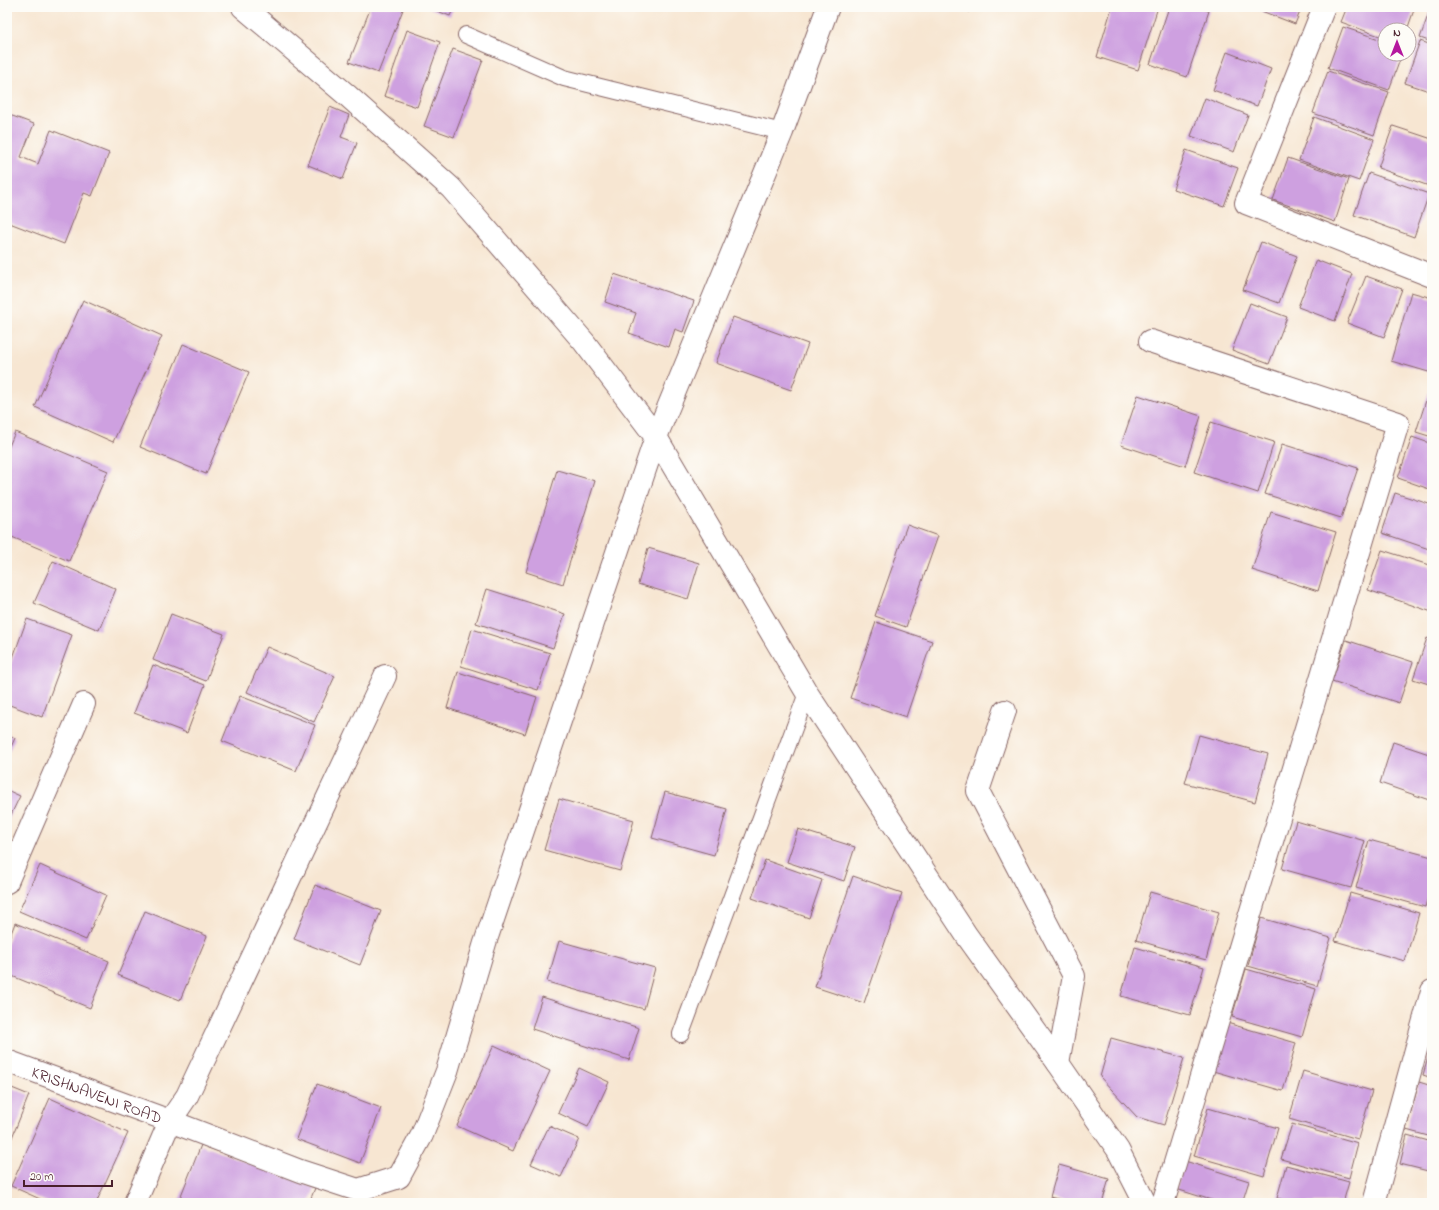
<svg xmlns="http://www.w3.org/2000/svg" width="1439" height="1210" viewBox="0 0 1439 1210" font-family="'Indie Flower',sans-serif">
<style>
.building{fill:#cea0e0}
.lines{fill:none;stroke-linecap:round;stroke-linejoin:round}
.lane-casing{stroke:#876565;stroke-width:18}
.street-casing{stroke:#876565;stroke-width:24}
.lane{stroke:#fff;stroke-width:16}
.street{stroke:#fff;stroke-width:22}
.labels{text-anchor:middle;stroke-width:3;stroke-linejoin:round;paint-order:stroke}
.street-label{font-size:16px;fill:#4a1f2b;stroke:#fdfcf7}
</style>
<rect width="100%" height="100%" fill="#fdfcf7"/>
<filter id="ink" filterUnits="userSpaceOnUse"><feTurbulence type="fractalNoise" baseFrequency=".025" numOctaves="2"/><feDisplacementMap in="SourceGraphic" scale="8" xChannelSelector="R" yChannelSelector="G"/><feConvolveMatrix kernelMatrix="1 2 1 2 8 2 1 2 1" color-interpolation-filters="sRGB"/></filter>
<filter id="wash" filterUnits="userSpaceOnUse"><feTurbulence type="fractalNoise" baseFrequency=".012" numOctaves="4" result="noise"/><feDisplacementMap in="SourceGraphic" scale="16" xChannelSelector="R" yChannelSelector="G"/><feGaussianBlur stdDeviation="0.9" result="paint"/><feColorMatrix in="noise" values="0 0 0 0 0 0 0 0 0 0 0 0 0 0 0 0 0 1.4 0 .05"/><feComposite in="paint" operator="in"/></filter>
<g filter="url(#wash)">
<rect width="100%" height="100%" fill="#f7e6d2"/>
<g id="blocks">
<g class="building">
<path d="M 371,7 L 404,7 L 378,73 L 349,62 Z"/>
<path d="M 427,7 L 454,7 L 450,16 Z"/>
<path d="M 956,7 L 971,7 L 969,12 Z"/>
<path d="M 1112,7 L 1158,7 L 1138,70 L 1097,57 Z"/>
<path d="M 1169,7 L 1196,7 L 1209,11 L 1187,77 L 1150,64 Z"/>
<path d="M 1251,7 L 1302,7 L 1295,24 Z"/>
<path d="M 1347,7 L 1415,7 L 1407,30 L 1385,30 L 1385,38 L 1341,22 Z"/>
<path d="M 1431,7 L 1432,7 L 1432,42 L 1420,38 Z"/>
<path d="M 1343,27 L 1385,41 L 1385,54 L 1402,54 L 1389,90 L 1328,68 Z"/>
<path d="M 407,30 L 440,42 L 417,107 L 384,96 Z"/>
<path d="M 1420,41 L 1432,45 L 1432,92 L 1405,83 Z"/>
<path d="M 453,49 L 483,60 L 454,137 L 424,126 Z"/>
<path d="M 1227,52 L 1271,69 L 1257,106 L 1213,90 Z"/>
<path d="M 1328,71 L 1389,92 L 1374,135 L 1313,113 Z"/>
<path d="M 1205,98 L 1248,115 L 1234,152 L 1191,136 Z"/>
<path d="M 330,107 L 349,115 L 341,137 L 357,143 L 343,179 L 308,165 Z"/>
<path d="M 7,114 L 34,124 L 21,157 L 38,164 L 51,130 L 109,153 L 92,196 L 84,193 L 64,244 L 7,222 Z"/>
<path d="M 1314,117 L 1374,139 L 1359,181 L 1299,160 Z"/>
<path d="M 1393,126 L 1432,139 L 1432,187 L 1378,168 Z"/>
<path d="M 1186,150 L 1238,168 L 1224,206 L 1173,189 Z"/>
<path d="M 1288,158 L 1349,179 L 1335,222 L 1273,200 Z"/>
<path d="M 1369,173 L 1429,194 L 1414,237 L 1354,215 Z"/>
<path d="M 1261,242 L 1297,256 L 1279,303 L 1243,290 Z"/>
<path d="M 1316,260 L 1352,274 L 1335,321 L 1298,307 Z"/>
<path d="M 614,274 L 694,301 L 683,332 L 675,329 L 669,347 L 629,333 L 636,313 L 605,302 Z"/>
<path d="M 1366,276 L 1402,289 L 1384,337 L 1347,323 Z"/>
<path d="M 1411,292 L 1432,298 L 1432,373 L 1391,361 Z"/>
<path d="M 83,300 L 162,336 L 113,442 L 35,407 Z"/>
<path d="M 1250,303 L 1287,317 L 1269,364 L 1232,350 Z"/>
<path d="M 733,317 L 808,344 L 791,390 L 716,363 Z"/>
<path d="M 183,344 L 249,372 L 206,474 L 140,447 Z"/>
<path d="M 1429,391 L 1432,391 L 1432,437 L 1416,432 Z"/>
<path d="M 1138,395 L 1201,416 L 1185,466 L 1121,445 Z"/>
<path d="M 1211,422 L 1274,442 L 1258,493 L 1194,472 Z"/>
<path d="M 15,432 L 108,471 L 69,561 L 7,535 L 7,451 Z"/>
<path d="M 1412,437 L 1432,444 L 1432,490 L 1398,478 Z"/>
<path d="M 1282,444 L 1358,468 L 1341,518 L 1265,494 Z"/>
<path d="M 557,470 L 595,481 L 563,584 L 526,572 Z"/>
<path d="M 1395,493 L 1432,505 L 1432,550 L 1382,533 Z"/>
<path d="M 1271,512 L 1336,532 L 1318,591 L 1252,570 Z"/>
<path d="M 907,525 L 938,536 L 906,627 L 875,616 Z"/>
<path d="M 648,548 L 699,563 L 688,599 L 638,584 Z"/>
<path d="M 1382,550 L 1432,566 L 1432,612 L 1368,590 Z"/>
<path d="M 53,561 L 116,589 L 99,630 L 34,603 Z"/>
<path d="M 487,589 L 565,614 L 553,648 L 476,623 Z"/>
<path d="M 171,614 L 224,634 L 206,681 L 153,660 Z"/>
<path d="M 27,619 L 72,635 L 42,717 L 7,704 L 7,674 Z"/>
<path d="M 876,622 L 932,641 L 906,717 L 850,698 Z"/>
<path d="M 472,629 L 550,653 L 538,690 L 461,666 Z"/>
<path d="M 1427,638 L 1432,640 L 1432,685 L 1413,679 Z"/>
<path d="M 1346,640 L 1413,662 L 1399,703 L 1332,681 Z"/>
<path d="M 267,647 L 335,676 L 314,722 L 247,692 Z"/>
<path d="M 153,665 L 205,685 L 187,733 L 134,713 Z"/>
<path d="M 458,672 L 537,697 L 525,734 L 447,708 Z"/>
<path d="M 240,696 L 315,725 L 296,771 L 222,741 Z"/>
<path d="M 7,734 L 15,738 L 7,756 Z"/>
<path d="M 1199,735 L 1268,754 L 1255,802 L 1185,783 Z"/>
<path d="M 1393,742 L 1432,755 L 1432,801 L 1380,783 Z"/>
<path d="M 7,790 L 20,796 L 7,823 Z"/>
<path d="M 665,792 L 727,809 L 714,855 L 652,838 Z"/>
<path d="M 559,799 L 634,820 L 620,871 L 544,850 Z"/>
<path d="M 1296,821 L 1365,841 L 1351,888 L 1282,869 Z"/>
<path d="M 798,829 L 855,847 L 844,881 L 787,862 Z"/>
<path d="M 1369,840 L 1432,857 L 1432,882 L 1425,907 L 1356,888 Z"/>
<path d="M 765,860 L 822,880 L 809,918 L 752,898 Z"/>
<path d="M 40,865 L 106,895 L 86,940 L 19,911 Z"/>
<path d="M 853,876 L 902,893 L 864,1003 L 815,987 Z"/>
<path d="M 315,885 L 381,911 L 360,965 L 294,939 Z"/>
<path d="M 1150,892 L 1219,912 L 1206,960 L 1136,940 Z"/>
<path d="M 1350,893 L 1419,913 L 1405,961 L 1335,941 Z"/>
<path d="M 145,911 L 207,936 L 180,1000 L 118,975 Z"/>
<path d="M 1261,918 L 1331,938 L 1317,986 L 1248,966 Z"/>
<path d="M 15,923 L 109,961 L 90,1008 L 7,974 L 7,944 Z"/>
<path d="M 559,941 L 655,968 L 644,1009 L 547,982 Z"/>
<path d="M 1135,947 L 1204,967 L 1190,1015 L 1121,996 Z"/>
<path d="M 1246,969 L 1316,989 L 1302,1037 L 1232,1017 Z"/>
<path d="M 542,997 L 639,1028 L 629,1060 L 532,1029 Z"/>
<path d="M 1227,1023 L 1296,1043 L 1283,1091 L 1213,1071 Z"/>
<path d="M 1111,1038 L 1184,1058 L 1164,1125 L 1137,1117 L 1100,1077 Z"/>
<path d="M 1432,1044 L 1432,1078 L 1423,1075 Z"/>
<path d="M 494,1045 L 550,1071 L 513,1151 L 457,1126 Z"/>
<path d="M 579,1068 L 609,1082 L 588,1127 L 558,1113 Z"/>
<path d="M 1303,1071 L 1372,1091 L 1358,1139 L 1289,1119 Z"/>
<path d="M 1419,1082 L 1432,1086 L 1432,1137 L 1406,1130 Z"/>
<path d="M 317,1084 L 381,1108 L 360,1163 L 296,1139 Z"/>
<path d="M 7,1086 L 29,1095 L 7,1150 Z"/>
<path d="M 50,1098 L 128,1133 L 96,1203 L 49,1203 L 11,1186 Z"/>
<path d="M 1208,1108 L 1278,1128 L 1264,1176 L 1194,1156 Z"/>
<path d="M 1292,1124 L 1358,1143 L 1349,1178 L 1281,1159 Z"/>
<path d="M 549,1126 L 579,1139 L 561,1177 L 531,1164 Z"/>
<path d="M 1407,1135 L 1432,1142 L 1432,1172 L 1400,1164 Z"/>
<path d="M 201,1145 L 315,1188 L 309,1203 L 178,1203 Z"/>
<path d="M 1185,1161 L 1249,1181 L 1242,1203 L 1221,1203 L 1176,1189 Z"/>
<path d="M 1059,1165 L 1109,1179 L 1102,1203 L 1073,1203 L 1050,1197 Z"/>
<path d="M 1286,1165 L 1349,1182 L 1343,1203 L 1295,1203 L 1277,1198 Z"/>
</g>
</g>
</g>
<g filter="url(#ink)">
<use href="#blocks" fill-opacity="0" stroke="#876565" stroke-width="1"/>
<g class="lines">
<defs>
<g id="lane">
<path d="M 466,35 L 564,78 L 782,132"/>
<path d="M 681,1034 L 807,693"/>
</g>
<g id="street">
<path d="M 243,7 L 348,96 L 451,188 L 584,342 L 656,437 L 807,693 L 967,936 L 1058,1063 L 1118,1150 L 1145,1203"/>
<path d="M 1324,7 L 1246,203 L 1432,276"/>
<path d="M 1150,341 L 1398,423 L 1163,1203"/>
<path d="M 385,676 L 187,1096 L 170,1121 L 300,1171 L 358,1190 L 399,1177 L 422,1135 L 447,1071 L 485,943 L 656,437 L 782,132 L 828,7"/>
<path d="M 1005,711 L 978,791 L 1074,976 L 1058,1063"/>
<path d="M 7,882 L 84,704"/>
<path id="s1" d="M 7,1061 L 170,1121 L 135,1203"/>
<path d="M 1374,1203 L 1432,991"/>
</g>
</defs>
<use href="#lane" class="lane-casing"/>
<use href="#street" class="street-casing"/>
<use href="#lane" class="lane"/>
<use href="#street" class="street"/>
</g>
</g>
<g class="labels">
<g class="street-label">
<text dy="6" stroke="none"><textPath href="#s1" startOffset="96">KRISHNAVENI ROAD</textPath></text>
</g>
</g>
<rect width="1439" height="1210" fill="none" stroke="#fdfcf7" stroke-width="24"/>
<g transform="translate(1397 42)"><circle r="19" fill="#fdfcf7" stroke="#b5a4a5"/>
<path d="M0-3L7 15L0 10L-7 15Z" fill="#b5179e"/>
<text y="-6" font-size="11" font-weight="bold" text-anchor="middle" fill="#4a1f2b">N</text>
</g>
<path d="M24 1180v6h88v-6" fill="none" stroke="#4a1f2b" stroke-width="2"/>
<text x="30" y="1180" font-size="12" fill="#4a1f2b" stroke="#fdfcf7" stroke-width="3" paint-order="stroke">20 m</text>
</svg>
